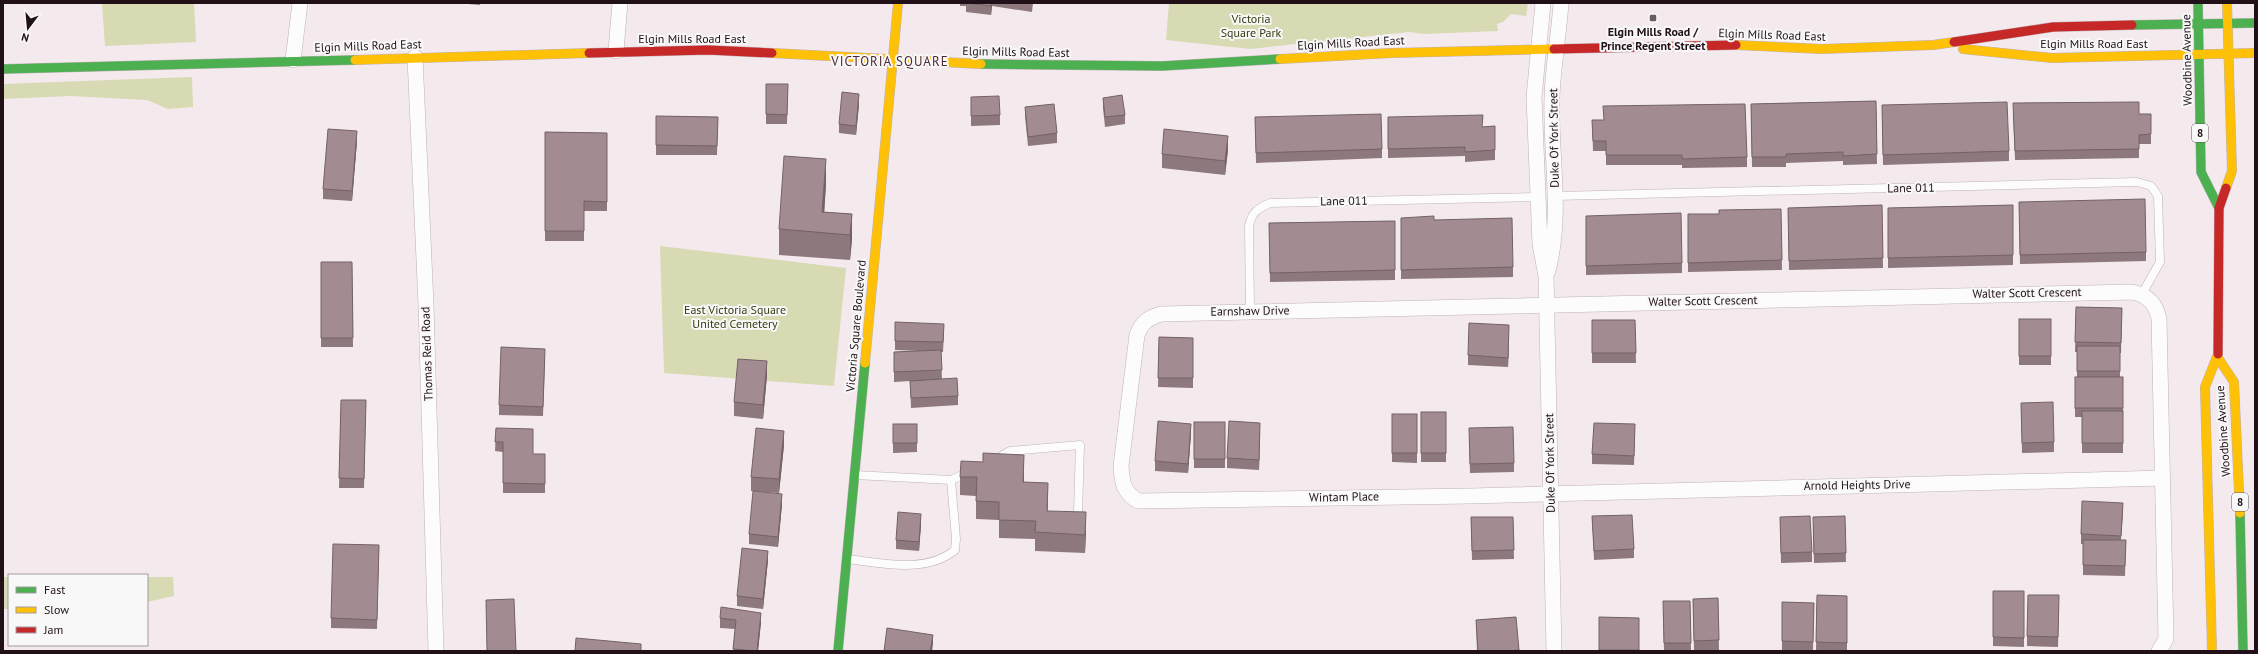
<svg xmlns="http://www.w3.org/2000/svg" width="2258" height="654" viewBox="0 0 2258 654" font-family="'PT Sans',sans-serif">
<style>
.green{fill:#d7dab3}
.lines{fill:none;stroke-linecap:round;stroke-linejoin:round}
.lane-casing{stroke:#beb1b5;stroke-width:9}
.street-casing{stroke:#beb1b5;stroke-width:16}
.fast-casing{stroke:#beb1b5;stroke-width:10}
.slow-casing{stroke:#beb1b5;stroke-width:10}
.jam-casing{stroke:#beb1b5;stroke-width:10}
.lane{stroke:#fdfcfc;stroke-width:8}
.street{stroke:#fdfcfc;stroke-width:15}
.fast{stroke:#4caf50;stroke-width:9}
.slow{stroke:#ffc107;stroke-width:9}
.jam{stroke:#c62828;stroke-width:9}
.wall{fill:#8c787d}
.shaded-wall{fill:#726266}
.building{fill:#a38c91;stroke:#726266}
.poi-dot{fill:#6b5c62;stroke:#f8f8f8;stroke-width:1.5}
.labels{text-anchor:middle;stroke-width:4;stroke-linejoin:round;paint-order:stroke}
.shield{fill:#f8f8f8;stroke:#62565a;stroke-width:1}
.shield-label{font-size:11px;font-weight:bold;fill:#211017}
.park-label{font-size:12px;fill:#353b0e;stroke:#f8f8f8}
.poi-label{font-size:12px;font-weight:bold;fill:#211017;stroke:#f8f8f8}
.street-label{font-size:12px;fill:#211017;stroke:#f8f8f8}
.neighbourhood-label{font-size:13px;letter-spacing:1px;fill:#4d2736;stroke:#f8f8f8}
</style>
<rect width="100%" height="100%" fill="#f4eaed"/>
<g class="green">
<path d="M 102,3 L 194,3 L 196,42 L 105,46 Z"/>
<path d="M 1169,3 L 1528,3 L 1526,16 L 1511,14 L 1503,22 L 1497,24 L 1498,31 L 1424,34 L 1409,32 L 1250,49 L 1166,40 Z"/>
<path d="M 192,77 L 193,107 L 168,109 L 147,100 L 70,96 L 3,99 L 3,84 Z"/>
<path d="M 660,246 L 846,268 L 834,386 L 664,373 Z"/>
<rect x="3" y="577" width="6" height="32"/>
<path d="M 147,577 L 173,577 L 174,596 L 147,602 Z"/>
</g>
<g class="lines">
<defs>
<g id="lane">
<path d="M 1556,196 L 2137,182 L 2151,186 L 2158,196 L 2160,262 L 2142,294"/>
<path d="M 1250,311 L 1249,226 C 1252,212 1257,209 1270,203 L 1538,197"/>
<path d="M 994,460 L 1010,451 L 1080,445 L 1078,513"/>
<path d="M 855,475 L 951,480 L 969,472"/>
<path d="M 847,559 C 881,563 926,574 955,550 L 956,539 L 951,480"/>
</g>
<g id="street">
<path d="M 1543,3 L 1534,97 L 1540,244 L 1546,276 L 1554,651"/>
<path d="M 616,51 L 620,3"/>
<path d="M 415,57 L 426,305 L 436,651"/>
<path d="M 293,60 L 300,3"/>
<path d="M 1548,271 C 1563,211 1550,157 1552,97 C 1553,66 1559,34 1561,3"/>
<path d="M 2159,651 L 2166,639 L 2159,319 C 2156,303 2147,295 2132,292 L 1161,314 C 1148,318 1142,322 1137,335 L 1121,466 C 1122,482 1123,492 1138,501 L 1471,496 L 2163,478"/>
</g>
<g id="fast">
<path d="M 2198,3 L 2201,172 L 2219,208"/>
<path d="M 2132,25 L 2255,23"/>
<path d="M 981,64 L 1162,66 L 1280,59"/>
<path d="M 3,69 L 355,60"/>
<path d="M 2240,513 L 2243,651"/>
<path d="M 838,651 L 865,363"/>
</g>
<g id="slow">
<path d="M 1736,45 L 1822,49 L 1933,45 L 1954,42"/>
<path d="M 1963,49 L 2052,58 L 2255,53"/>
<path d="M 772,53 L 981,64"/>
<path d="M 1280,59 L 1392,53 L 1554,49"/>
<path d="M 355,60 L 589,53"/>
<path d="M 2226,188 L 2232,171 L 2227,3"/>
<path d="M 2218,358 L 2234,382 L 2240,513"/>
<path d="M 865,363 L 898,3"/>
<path d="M 2212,651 L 2205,387 L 2218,354"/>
</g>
<g id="jam">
<path d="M 1954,42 L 2053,27 L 2132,25"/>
<path d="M 1554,49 L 1736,45"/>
<path d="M 589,53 L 708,50 L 772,53"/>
<path d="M 2218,354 L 2219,208 L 2226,188"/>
</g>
</defs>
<use href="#lane" class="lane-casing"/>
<use href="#street" class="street-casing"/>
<use href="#fast" class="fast-casing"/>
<use href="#slow" class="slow-casing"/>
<use href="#jam" class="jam-casing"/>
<use href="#lane" class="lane"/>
<use href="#street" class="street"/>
<use href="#fast" class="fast"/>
<use href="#slow" class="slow"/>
<use href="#jam" class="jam"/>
</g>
<g class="wall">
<path d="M 456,3 L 480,3 L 480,5 Z"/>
<path d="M 682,3 L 699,3 L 698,4 Z"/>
<path d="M 960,3 L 1033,3 L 1032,12 L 992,6 L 991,15 L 966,12 L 966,6 L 960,6 Z"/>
<path d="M 766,84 L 788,84 L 787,124 L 766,124 Z"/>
<path d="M 971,97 L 1000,115 L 1000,125 L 971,126 Z"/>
<path d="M 1103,98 L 1125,115 L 1125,124 L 1105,127 L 1103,108 Z"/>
<path d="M 1876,101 L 1877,164 L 1843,165 L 1843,161 L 1786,163 L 1786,167 L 1752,167 L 1751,104 Z"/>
<path d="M 859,104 L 856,135 L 839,133 L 839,124 Z"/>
<path d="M 1882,105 L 2009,151 L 2009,161 L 1883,165 Z"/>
<path d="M 1025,107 L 1057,133 L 1057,143 L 1028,146 L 1025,116 Z"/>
<path d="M 2013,113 L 2139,114 L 2151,134 L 2151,144 L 2139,144 L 2139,158 L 2015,160 Z"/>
<path d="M 656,116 L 718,117 L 717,155 L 656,155 Z"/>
<path d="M 1255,117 L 1382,149 L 1382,158 L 1256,163 Z"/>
<path d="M 1388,117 L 1482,127 L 1495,126 L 1495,160 L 1465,162 L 1465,156 L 1388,158 Z"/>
<path d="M 1592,120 L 1747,157 L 1747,167 L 1682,168 L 1682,165 L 1606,165 L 1606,151 L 1593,151 Z"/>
<path d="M 545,132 L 607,133 L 607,211 L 584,211 L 584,241 L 545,241 Z"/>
<path d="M 357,141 L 352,201 L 323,199 L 323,189 Z"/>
<path d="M 1228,150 L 1225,175 L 1162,168 L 1162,154 Z"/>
<path d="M 826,184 L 824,212 L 852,214 L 852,239 L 850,260 L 779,255 L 779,229 Z"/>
<path d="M 2019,202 L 2146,252 L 2146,261 L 2020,264 Z"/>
<path d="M 1882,205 L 1883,268 L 1789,270 L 1788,208 Z"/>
<path d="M 2013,205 L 2013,265 L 1888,268 L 1888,208 Z"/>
<path d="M 1781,209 L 1782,270 L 1688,272 L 1688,214 L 1719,214 Z"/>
<path d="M 1586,216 L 1682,263 L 1682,273 L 1586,275 Z"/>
<path d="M 1401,218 L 1434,220 L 1513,267 L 1513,277 L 1401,279 Z"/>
<path d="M 1395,221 L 1395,280 L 1270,282 L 1269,223 Z"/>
<path d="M 321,262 L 352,262 L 353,347 L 321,347 Z"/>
<path d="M 2076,307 L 2122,308 L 2121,353 L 2120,353 L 2120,377 L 2123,377 L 2123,453 L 2082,453 L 2082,417 L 2075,417 L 2075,377 L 2077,377 L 2077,352 L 2075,352 Z"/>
<rect x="2019" y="319" width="32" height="46"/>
<path d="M 1592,320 L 1635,320 L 1636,363 L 1592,363 Z"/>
<path d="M 944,334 L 943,352 L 941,352 L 942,379 L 958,396 L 958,405 L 911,408 L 910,381 L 894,382 L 894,352 L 920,351 L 895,350 L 895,341 Z"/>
<path d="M 1509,335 L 1508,367 L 1468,365 L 1468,355 Z"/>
<path d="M 1159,337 L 1193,338 L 1193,388 L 1158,387 Z"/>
<path d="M 545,358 L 543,416 L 499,415 L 499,405 Z"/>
<path d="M 767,375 L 763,419 L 734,416 L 734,402 Z"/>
<path d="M 341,400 L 366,400 L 364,488 L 339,488 Z"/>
<path d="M 2021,403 L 2054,442 L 2054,452 L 2022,453 Z"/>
<rect x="1421" y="412" width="25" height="50"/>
<path d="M 1392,414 L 1417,414 L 1417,463 L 1392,462 Z"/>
<rect x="1194" y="422" width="31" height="46"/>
<path d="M 893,424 L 917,424 L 917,452 L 893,453 Z"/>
<path d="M 496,428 L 533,454 L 545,454 L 545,493 L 503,493 L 503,452 L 495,451 Z"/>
<path d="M 1260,432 L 1259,470 L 1227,468 L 1227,458 Z"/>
<path d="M 1191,433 L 1188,473 L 1155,471 L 1155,461 Z"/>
<path d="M 1635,434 L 1634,465 L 1592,464 L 1592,454 Z"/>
<path d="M 1469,437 L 1514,463 L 1514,472 L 1470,473 Z"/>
<path d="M 784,445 L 779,493 L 751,491 L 751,477 Z"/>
<path d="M 1024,473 L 1024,482 L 1048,501 L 1047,511 L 1086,531 L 1085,553 L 1035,551 L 1035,539 L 999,538 L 999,520 L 976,519 L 976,496 L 960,495 L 960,477 Z"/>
<path d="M 782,504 L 778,547 L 749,544 L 749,534 Z"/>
<path d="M 2123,513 L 2121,540 L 2126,540 L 2125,576 L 2083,575 L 2083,544 L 2081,544 L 2081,534 Z"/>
<path d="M 1592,516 L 1634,549 L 1634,558 L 1594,560 Z"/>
<path d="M 1845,516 L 1846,562 L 1814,563 L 1813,526 Z"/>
<path d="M 1471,517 L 1513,517 L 1514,559 L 1472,560 Z"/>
<path d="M 1780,517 L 1812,552 L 1812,562 L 1781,563 Z"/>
<path d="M 921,524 L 919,551 L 896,549 L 896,540 Z"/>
<path d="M 379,545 L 377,629 L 331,628 L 331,618 Z"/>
<path d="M 768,560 L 763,609 L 737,606 L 737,596 Z"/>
<path d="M 1993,591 L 2024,591 L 2024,647 L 1993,646 Z"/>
<path d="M 1817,595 L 1847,596 L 1847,651 L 1816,651 Z"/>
<path d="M 1718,598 L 1719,650 L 1694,650 L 1693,599 Z"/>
<path d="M 1690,601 L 1691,651 L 1664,651 L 1663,611 Z"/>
<path d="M 1782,602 L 1814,603 L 1813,651 L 1782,651 Z"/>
<path d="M 2059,605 L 2058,647 L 2027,646 L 2027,636 Z"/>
<path d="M 1516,617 L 1519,651 L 1477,651 L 1476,620 Z"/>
<path d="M 1599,617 L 1639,618 L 1639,651 L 1599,651 Z"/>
<path d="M 720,618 L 761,622 L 758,651 L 733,651 L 735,629 L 720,628 Z"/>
</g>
<g class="shaded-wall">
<path d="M 991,3 L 992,3 L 992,6 L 991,15 Z"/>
<path d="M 859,94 L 859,104 L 856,135 L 856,126 Z"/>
<path d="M 357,131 L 357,141 L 352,201 L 352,191 Z"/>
<path d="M 1228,136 L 1228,150 L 1225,175 L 1225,161 Z"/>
<path d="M 826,159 L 826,184 L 823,233 L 822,212 Z"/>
<path d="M 852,214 L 852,239 L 850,260 L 850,235 Z"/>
<path d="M 1509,325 L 1509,335 L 1508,367 L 1508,358 Z"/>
<path d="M 767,361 L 767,375 L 763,419 L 763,405 Z"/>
<path d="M 1260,423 L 1260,432 L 1259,470 L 1259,460 Z"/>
<path d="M 1191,424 L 1191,433 L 1188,473 L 1188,464 Z"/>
<path d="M 784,431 L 784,445 L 779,493 L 779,479 Z"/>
<path d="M 1024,455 L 1024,473 L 1023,500 L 1023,482 Z"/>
<path d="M 1048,483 L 1048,501 L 1047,529 L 1047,511 Z"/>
<path d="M 782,494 L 782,504 L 778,547 L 778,537 Z"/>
<path d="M 1086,512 L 1086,531 L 1085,553 L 1085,535 Z"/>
<path d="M 921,514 L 921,524 L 919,551 L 919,542 Z"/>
<path d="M 768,551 L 768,560 L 763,609 L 763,599 Z"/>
<path d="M 761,613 L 761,622 L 758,651 L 757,651 Z"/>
<path d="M 933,635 L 933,644 L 932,651 L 930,651 Z"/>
</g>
<g class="building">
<path d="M 968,3 L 991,3 L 991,6 Z"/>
<path d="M 766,84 L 788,84 L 787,115 L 766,114 Z"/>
<path d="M 842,92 L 859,94 L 856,126 L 839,124 Z"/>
<path d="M 1122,95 L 1125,115 L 1105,117 L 1103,98 Z"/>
<path d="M 999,96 L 1000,115 L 971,116 L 971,97 Z"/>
<path d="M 1876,101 L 1877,154 L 1843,156 L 1843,152 L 1786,154 L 1786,157 L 1752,157 L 1751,104 Z"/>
<path d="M 2007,102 L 2009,151 L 1883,155 L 1882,105 Z"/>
<path d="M 2139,102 L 2139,114 L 2151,114 L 2151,134 L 2139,135 L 2139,149 L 2015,151 L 2013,103 Z"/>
<path d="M 1054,104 L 1057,133 L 1028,137 L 1025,107 Z"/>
<path d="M 1745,104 L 1747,157 L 1682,159 L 1682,155 L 1606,155 L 1606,141 L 1593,141 L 1592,120 L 1604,120 L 1603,106 Z"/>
<path d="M 1381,114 L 1382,149 L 1256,153 L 1255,117 Z"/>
<path d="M 1483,115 L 1482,127 L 1495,126 L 1495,150 L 1465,152 L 1465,147 L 1388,149 L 1388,117 Z"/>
<path d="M 656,116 L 718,117 L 717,146 L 656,145 Z"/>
<path d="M 328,129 L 357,131 L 352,191 L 323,189 Z"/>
<path d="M 1164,129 L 1228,136 L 1225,161 L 1162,154 Z"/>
<path d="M 545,132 L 607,133 L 607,202 L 584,201 L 584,231 L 545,231 Z"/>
<path d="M 784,156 L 826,159 L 822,212 L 852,214 L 850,235 L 779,229 Z"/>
<path d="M 2145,199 L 2146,252 L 2020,255 L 2019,202 Z"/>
<path d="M 1882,205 L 1883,258 L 1789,261 L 1788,208 Z"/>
<path d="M 2013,205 L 2013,255 L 1888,258 L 1888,208 Z"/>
<path d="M 1781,209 L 1782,260 L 1688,263 L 1688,214 L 1719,214 L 1719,210 Z"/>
<path d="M 1681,213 L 1682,263 L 1586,266 L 1586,216 Z"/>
<path d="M 1434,216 L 1434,220 L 1512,218 L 1513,267 L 1401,270 L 1401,218 Z"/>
<path d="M 1395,221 L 1395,270 L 1270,273 L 1269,223 Z"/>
<path d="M 321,262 L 352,262 L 353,338 L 321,338 Z"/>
<path d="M 2076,307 L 2122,308 L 2121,343 L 2075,342 Z"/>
<rect x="2019" y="319" width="32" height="37"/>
<path d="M 1592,320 L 1635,320 L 1636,353 L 1592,353 Z"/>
<path d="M 895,322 L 944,324 L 943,342 L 895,341 Z"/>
<path d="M 1469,323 L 1509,325 L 1508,358 L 1468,355 Z"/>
<path d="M 1159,337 L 1193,338 L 1193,378 L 1158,378 Z"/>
<rect x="2077" y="346" width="43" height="25"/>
<path d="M 501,347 L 545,349 L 543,407 L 499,405 Z"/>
<path d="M 941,350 L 942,370 L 894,372 L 894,352 Z"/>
<path d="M 738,359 L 767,361 L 763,405 L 734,402 Z"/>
<rect x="2075" y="377" width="48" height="31"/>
<path d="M 957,378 L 958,396 L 911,398 L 910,381 Z"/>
<path d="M 341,400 L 366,400 L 364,479 L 339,478 Z"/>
<path d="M 2053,402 L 2054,442 L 2022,443 L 2021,403 Z"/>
<rect x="2082" y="411" width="41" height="32"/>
<rect x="1421" y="412" width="25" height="41"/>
<rect x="1392" y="414" width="25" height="39"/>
<path d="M 1158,421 L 1191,424 L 1188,464 L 1155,461 Z"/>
<path d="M 1229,421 L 1260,423 L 1259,460 L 1227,458 Z"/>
<rect x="1194" y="422" width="31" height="37"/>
<path d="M 1594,423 L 1635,424 L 1634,456 L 1592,454 Z"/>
<rect x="893" y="424" width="24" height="19"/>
<path d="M 1513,427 L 1514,463 L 1470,464 L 1469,428 Z"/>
<path d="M 496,428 L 533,429 L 533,454 L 545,454 L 545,484 L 503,483 L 503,442 L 495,442 Z"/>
<path d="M 756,428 L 784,431 L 779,479 L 751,477 Z"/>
<path d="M 983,453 L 1024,455 L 1023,482 L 1048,483 L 1047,511 L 1086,512 L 1085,535 L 1035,532 L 1036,521 L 999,520 L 999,502 L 976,501 L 977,477 L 960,477 L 961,461 L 983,462 Z"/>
<path d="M 753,491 L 782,494 L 778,537 L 749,534 Z"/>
<path d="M 2082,501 L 2123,503 L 2121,536 L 2081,534 Z"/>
<path d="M 898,512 L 921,514 L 919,542 L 896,540 Z"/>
<path d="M 1632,515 L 1634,549 L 1594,551 L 1592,516 Z"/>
<path d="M 1810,516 L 1812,552 L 1781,553 L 1780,517 Z"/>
<path d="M 1845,516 L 1846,553 L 1814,554 L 1813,517 Z"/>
<path d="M 1471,517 L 1513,517 L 1514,550 L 1472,551 Z"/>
<path d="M 2083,540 L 2126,540 L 2125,566 L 2083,565 Z"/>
<path d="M 333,544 L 379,545 L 377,620 L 331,618 Z"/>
<path d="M 742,548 L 768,551 L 763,599 L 737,596 Z"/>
<path d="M 1993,591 L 2024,591 L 2024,638 L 1993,637 Z"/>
<path d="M 1817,595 L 1847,596 L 1847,643 L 1816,642 Z"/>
<path d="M 2028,595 L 2059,595 L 2058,637 L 2027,636 Z"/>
<path d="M 1718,598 L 1719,640 L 1694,641 L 1693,599 Z"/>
<path d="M 514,599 L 516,651 L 487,651 L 486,600 Z"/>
<path d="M 1663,601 L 1690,601 L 1691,643 L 1664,643 Z"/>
<path d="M 1782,602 L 1814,603 L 1813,642 L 1782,641 Z"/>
<path d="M 721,607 L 761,613 L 757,651 L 733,649 L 736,620 L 720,618 Z"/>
<path d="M 1516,617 L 1519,650 L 1508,651 L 1478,651 L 1476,620 Z"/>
<path d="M 1599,617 L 1639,618 L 1639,650 L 1599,650 Z"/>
<path d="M 887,628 L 933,635 L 930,651 L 884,651 Z"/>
<path d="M 576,638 L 641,644 L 641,651 L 575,651 Z"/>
</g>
<rect class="poi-dot" x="1649" y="14" width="8" height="8" rx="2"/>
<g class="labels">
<g class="shield">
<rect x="2192" y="124" width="16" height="18" rx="3"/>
<rect x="2232" y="493" width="16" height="18" rx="3"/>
</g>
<g class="shield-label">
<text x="2200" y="137">8</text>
<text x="2240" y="506">8</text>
</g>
<g class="park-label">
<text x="1251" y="23">Victoria<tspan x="1251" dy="14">Square Park</tspan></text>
<text x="735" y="314">East Victoria Square<tspan x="735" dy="14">United Cemetery</tspan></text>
</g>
<g class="poi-label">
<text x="1653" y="36">Elgin Mills Road /<tspan x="1653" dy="14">Prince Regent Street</tspan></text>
</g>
<g class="street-label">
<text transform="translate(1772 35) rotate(2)" y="4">Elgin Mills Road East</text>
<text x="692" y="43">Elgin Mills Road East</text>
<text transform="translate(1351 43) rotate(-3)" y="4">Elgin Mills Road East</text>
<text x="2094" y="48">Elgin Mills Road East</text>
<text transform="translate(368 46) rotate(-2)" y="4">Elgin Mills Road East</text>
<text transform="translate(1016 52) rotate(1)" y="4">Elgin Mills Road East</text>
<text transform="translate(2187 60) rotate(-91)" y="4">Woodbine Avenue</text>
<text transform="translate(1554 138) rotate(-91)" y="4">Duke Of York Street</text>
<text transform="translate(1911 188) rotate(-1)" y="4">Lane 011</text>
<text transform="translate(1344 201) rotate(-1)" y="4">Lane 011</text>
<text transform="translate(2027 293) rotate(-1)" y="4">Walter Scott Crescent</text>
<text transform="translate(1703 301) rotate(-1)" y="4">Walter Scott Crescent</text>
<text transform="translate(1250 311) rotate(-1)" y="4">Earnshaw Drive</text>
<text transform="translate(856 326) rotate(-85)" y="4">Victoria Square Boulevard</text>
<text transform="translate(427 354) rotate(-92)" y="4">Thomas Reid Road</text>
<text transform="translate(2223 431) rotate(-94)" y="4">Woodbine Avenue</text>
<text transform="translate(1550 463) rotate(-91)" y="4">Duke Of York Street</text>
<text transform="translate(1857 485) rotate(-1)" y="4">Arnold Heights Drive</text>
<text transform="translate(1344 497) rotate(-1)" y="4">Wintam Place</text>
</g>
<g class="neighbourhood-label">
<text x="890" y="66">VICTORIA SQUARE</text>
</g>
</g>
<rect width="2258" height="654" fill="none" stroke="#211017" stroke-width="8"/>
<rect x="8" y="574" width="140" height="72" fill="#f8f8f8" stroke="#a29b9e"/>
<rect x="16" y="587" width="20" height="6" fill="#4caf50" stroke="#a29b9e"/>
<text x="44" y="594" font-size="12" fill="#211017">Fast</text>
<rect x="16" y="607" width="20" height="6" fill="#ffc107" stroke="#a29b9e"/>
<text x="44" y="614" font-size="12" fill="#211017">Slow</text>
<rect x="16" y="627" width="20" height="6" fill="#c62828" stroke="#a29b9e"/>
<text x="44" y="634" font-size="12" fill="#211017">Jam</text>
<g transform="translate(28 28) rotate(196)" stroke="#f8f8f8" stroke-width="3" paint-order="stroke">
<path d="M0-3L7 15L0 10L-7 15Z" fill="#211017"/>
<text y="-6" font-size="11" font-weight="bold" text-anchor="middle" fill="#211017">N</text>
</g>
</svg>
